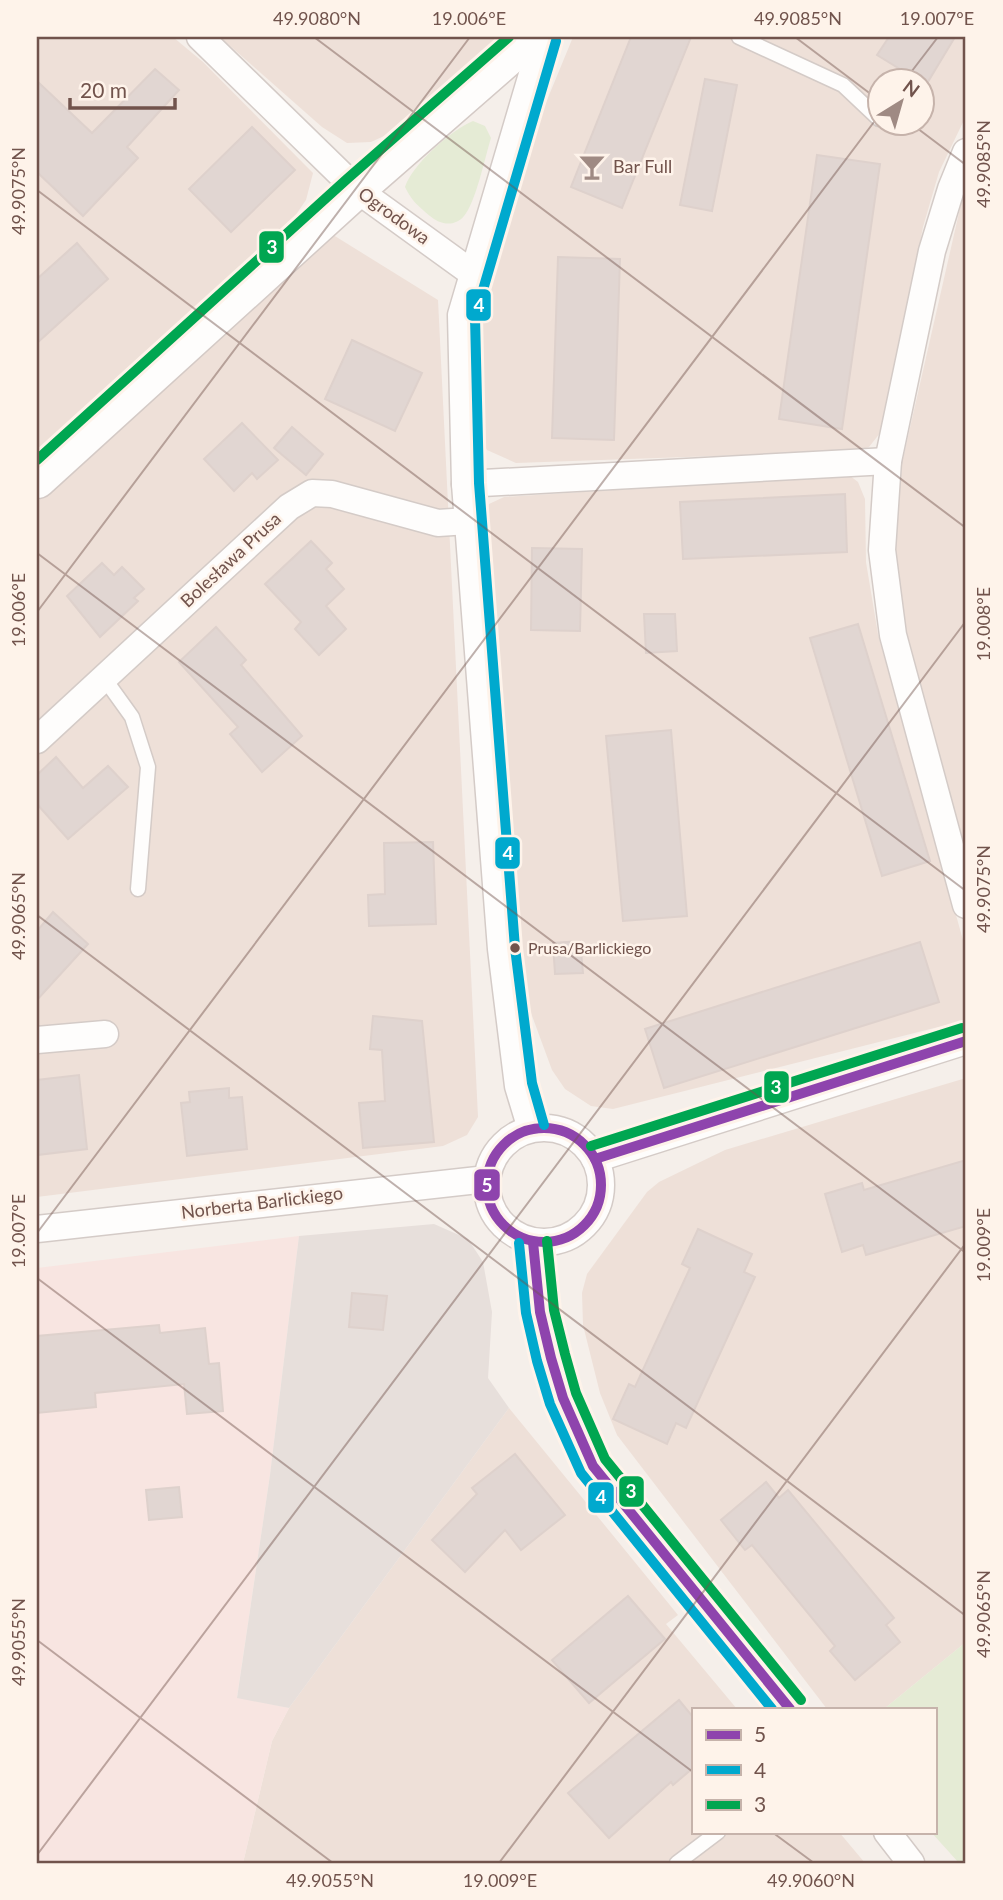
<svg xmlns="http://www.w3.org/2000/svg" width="1003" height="1900" viewBox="0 0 1003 1900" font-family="Lato,sans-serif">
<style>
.residential{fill:#eee0d8;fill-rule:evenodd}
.commercial{fill:#f8e5e1}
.industrial{fill:#e7dfdb}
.green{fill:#e5ebd5}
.building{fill:#e1d6d2;stroke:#ded1cc;stroke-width:2}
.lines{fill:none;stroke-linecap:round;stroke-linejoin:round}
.lane-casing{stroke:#d4cbc7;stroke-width:17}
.street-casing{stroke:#d4cbc7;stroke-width:29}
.secondary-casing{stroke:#d4cac6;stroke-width:41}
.lane{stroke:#fefdfc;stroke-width:14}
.street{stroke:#fefdfc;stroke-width:26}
.secondary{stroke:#fefdfc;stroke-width:38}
.bus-1-casing{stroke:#fef3ea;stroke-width:16}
.bus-2-casing{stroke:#fef3ea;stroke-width:16}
.bus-3-casing{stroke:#fef3ea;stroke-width:16}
.bus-1{stroke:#8e44ad;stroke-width:10}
.bus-2{stroke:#00a9ce;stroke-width:10}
.bus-3{stroke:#00a651;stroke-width:10}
.ticks{fill:none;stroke:#71534c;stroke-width:2;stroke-opacity:0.45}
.bus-dot{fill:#71534c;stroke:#fef3ea;stroke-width:2.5}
.labels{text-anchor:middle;stroke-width:5;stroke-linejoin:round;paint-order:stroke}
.bus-label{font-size:16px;fill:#71534c;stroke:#fef3ea;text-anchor:start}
.poi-label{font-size:18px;fill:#71534c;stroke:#fef3ea;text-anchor:start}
.street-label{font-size:18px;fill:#71534c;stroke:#fef3ea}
.line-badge{stroke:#fef3ea;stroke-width:2.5}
.badge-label{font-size:19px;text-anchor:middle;font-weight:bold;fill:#fff}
.neatline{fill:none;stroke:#71534c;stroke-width:2.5}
.ticks-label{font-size:18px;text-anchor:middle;fill:#71534c}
</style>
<rect width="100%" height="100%" fill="#f5efea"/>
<g class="residential">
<path d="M 37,37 L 173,37 L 203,62 L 313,173 L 306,200 L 295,216 L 37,451 Z"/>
<path d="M 220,37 L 499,37 L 384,136 L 371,142 L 347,143 L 322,127 Z"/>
<path d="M 573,37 L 966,37 L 966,116 L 939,172 L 923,227 L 884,428 L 869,447 L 857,451 L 516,463 L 487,450 L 477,434 L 474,417 L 483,318 L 498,239 L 545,105 ZM 880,80 L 922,80 L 922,122 L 880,122 Z"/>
<path d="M 966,182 L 966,866 L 914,674 L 896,586 L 895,549 L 902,463 Z"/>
<path d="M 330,233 L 438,300 L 478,1117 L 467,1135 L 443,1146 L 37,1197 L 37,502 Z"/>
<path d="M 849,475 L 858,482 L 865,499 L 866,562 L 878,634 L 966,951 L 966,1020 L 613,1109 L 591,1106 L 565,1089 L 552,1070 L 524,994 L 484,517 L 489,504 L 504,497 Z"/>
<path d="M 966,1078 L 966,1642 L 884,1709 L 827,1709 L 617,1435 L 600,1393 L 583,1325 L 582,1293 L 587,1274 L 647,1192 L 659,1182 L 725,1150 Z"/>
<path d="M 509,1408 L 678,1615 L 666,1624 L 737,1709 L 693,1709 L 693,1832 L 839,1832 L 865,1863 L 243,1863 L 272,1741 L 289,1708 Z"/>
</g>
<path class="commercial" d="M 299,1236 L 270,1475 L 237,1697 L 289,1708 L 272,1741 L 243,1863 L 37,1863 L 37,1268 Z"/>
<path class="industrial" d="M 434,1224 L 468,1239 L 483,1262 L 492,1312 L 488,1378 L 509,1408 L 289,1708 L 237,1698 L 270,1475 L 299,1236 Z"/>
<g class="green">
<path d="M 473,121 L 485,126 L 491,138 C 485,157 476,202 464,216 C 454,228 439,224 430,216 C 418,206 411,200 405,187 C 412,165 451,130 473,121 Z"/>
<path d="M 966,1642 L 966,1863 L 959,1863 L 931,1832 L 935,1832 L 935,1709 L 884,1709 Z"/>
</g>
<g class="building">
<path d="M 631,37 L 691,37 L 622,208 L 571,187 Z"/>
<path d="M 889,37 L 955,37 L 926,85 L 877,55 Z"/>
<path d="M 155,69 L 179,90 L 127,147 L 138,158 L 83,216 L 37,172 L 37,81 L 92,133 Z"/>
<path d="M 705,79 L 737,85 L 712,211 L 680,205 Z"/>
<path d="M 252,127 L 295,170 L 231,232 L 189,189 Z"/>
<path d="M 817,155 L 880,164 L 842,429 L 779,419 Z"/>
<path d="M 77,243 L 108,279 L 37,343 L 37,279 Z"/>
<path d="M 558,257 L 620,259 L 614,440 L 552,438 Z"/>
<path d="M 352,340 L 422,373 L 395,431 L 325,399 Z"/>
<path d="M 242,423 L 278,460 L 257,479 L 252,473 L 234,491 L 204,459 Z"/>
<path d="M 292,427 L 323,454 L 306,475 L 274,448 Z"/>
<path d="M 845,494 L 847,552 L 683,559 L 680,502 Z"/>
<path d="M 311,541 L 332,563 L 326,569 L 344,589 L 326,606 L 346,629 L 319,655 L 295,629 L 301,622 L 265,584 Z"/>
<path d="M 532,548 L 582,549 L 580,631 L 531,630 Z"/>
<path d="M 102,563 L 114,575 L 122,567 L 144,589 L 134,598 L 138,601 L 100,637 L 67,596 Z"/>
<path d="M 644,614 L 675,614 L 677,651 L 646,653 Z"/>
<path d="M 858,624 L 930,861 L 882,876 L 810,638 Z"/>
<path d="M 216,627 L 246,660 L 241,665 L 302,736 L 262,772 L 230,734 L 238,727 L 179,662 Z"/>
<path d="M 671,730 L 687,916 L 623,921 L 606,736 Z"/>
<path d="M 56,757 L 83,788 L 108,766 L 128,787 L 68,839 L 37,804 L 37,775 Z"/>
<path d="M 433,842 L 436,924 L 369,926 L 368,895 L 385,894 L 384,843 Z"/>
<path d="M 53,912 L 88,944 L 37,1000 L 37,931 Z"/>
<path d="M 580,941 L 583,973 L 555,974 L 553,943 Z"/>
<path d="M 920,942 L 939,1002 L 664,1088 L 645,1029 Z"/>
<path d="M 373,1016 L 422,1021 L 434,1142 L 363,1148 L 359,1103 L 385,1101 L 382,1050 L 370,1049 Z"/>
<path d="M 79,1075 L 87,1149 L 37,1155 L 37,1080 Z"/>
<path d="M 229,1088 L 229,1098 L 242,1097 L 247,1149 L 187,1156 L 181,1103 L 190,1102 L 189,1092 Z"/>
<path d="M 966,1160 L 966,1226 L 866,1255 L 863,1245 L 842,1252 L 825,1194 L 862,1183 L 864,1190 Z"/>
<path d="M 698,1229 L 752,1254 L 744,1272 L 755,1277 L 686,1428 L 676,1423 L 667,1444 L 613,1419 L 629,1384 L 635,1387 L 690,1268 L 682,1264 Z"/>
<path d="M 352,1293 L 387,1296 L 383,1330 L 349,1327 Z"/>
<path d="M 159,1325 L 160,1333 L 205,1328 L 209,1364 L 219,1363 L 223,1411 L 187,1414 L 184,1384 L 95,1393 L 96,1407 L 37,1413 L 37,1336 Z"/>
<path d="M 515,1454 L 565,1515 L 521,1550 L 505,1530 L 465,1572 L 432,1540 L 477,1494 L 472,1488 Z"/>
<path d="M 766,1482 L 779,1498 L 788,1490 L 894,1618 L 886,1625 L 900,1642 L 855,1680 L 830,1651 L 835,1646 L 752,1545 L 745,1550 L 721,1520 Z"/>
<path d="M 179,1487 L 182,1517 L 149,1520 L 146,1490 Z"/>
<path d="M 628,1596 L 665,1639 L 589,1703 L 552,1660 Z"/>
<path d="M 679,1700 L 693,1717 L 693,1768 L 673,1785 L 671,1782 L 609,1838 L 568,1793 Z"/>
</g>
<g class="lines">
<defs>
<g id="lane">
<path d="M 739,37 L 843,85 L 879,119"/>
<path d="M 104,678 L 132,717 L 148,767 L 138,889"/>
<path d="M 677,1863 L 718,1832"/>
</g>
<g id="street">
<path d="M 200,37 L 356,189 L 472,273"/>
<path d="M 966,152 L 951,189 L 932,251 L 888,461 L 882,550 L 893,635 L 966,905"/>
<path d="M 465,484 L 888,461"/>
<path d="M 37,740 L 289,507 L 312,493 L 332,494 L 438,523 L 468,521"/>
<path d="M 37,1040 L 105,1034"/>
<circle cx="544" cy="1185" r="57"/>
<path d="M 531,1129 L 518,1086 L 501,949 L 465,484 L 461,315 L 543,37"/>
<path d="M 595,1159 L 966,1041"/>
<path d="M 37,1229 L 487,1179"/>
<path d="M 533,1242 L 540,1312 L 551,1358 L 563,1398 L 593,1466 L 790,1709"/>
<path d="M 887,1832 L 911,1863"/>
</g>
<path id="secondary" d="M 37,479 L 356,189 L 530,37"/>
</defs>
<use href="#lane" class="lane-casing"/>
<use href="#street" class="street-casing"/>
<use href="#secondary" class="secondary-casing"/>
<use href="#lane" class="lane"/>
<use href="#street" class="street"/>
<use href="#secondary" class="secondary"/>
<defs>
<g id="bus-1">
<circle cx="544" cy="1185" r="57"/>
<path d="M 595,1159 L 966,1041"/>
<path d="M 533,1242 L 540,1312 L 551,1358 L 563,1398 L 593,1466 L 790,1709"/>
</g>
<g id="bus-2">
<path d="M 544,1125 L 532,1083 L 515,948 L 479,483 L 475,317 L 556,41"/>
<path d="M 519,1243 L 526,1313 L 537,1361 L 550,1404 L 581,1473 L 772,1709"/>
</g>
<g id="bus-3">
<path d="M 37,460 L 347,179 L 509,37"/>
<path d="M 591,1146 L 962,1028"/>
<path d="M 547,1241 L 554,1310 L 565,1354 L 576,1393 L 605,1459 L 801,1700"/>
</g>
</defs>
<use href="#bus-1" class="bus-1-casing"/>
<use href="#bus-2" class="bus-2-casing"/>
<use href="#bus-3" class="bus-3-casing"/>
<use href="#bus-1" class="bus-1"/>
<use href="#bus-2" class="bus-2"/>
<use href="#bus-3" class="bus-3"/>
</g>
<path class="ticks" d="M 314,37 L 966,528M 795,37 L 880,101M 905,80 L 938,37M 909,122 L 966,165M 37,190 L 966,891M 37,553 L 966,1253M 37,612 L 470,37M 37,915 L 966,1616M 37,1233 L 880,114M 37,1278 L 693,1772M 37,1640 L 333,1863M 772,1832 L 814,1863M 37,1855 L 966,621M 499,1863 L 966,1243"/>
<defs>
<symbol id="bar-bare" viewBox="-9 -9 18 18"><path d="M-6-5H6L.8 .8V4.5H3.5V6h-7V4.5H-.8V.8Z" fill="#9f8a83" stroke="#fef3ea" stroke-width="2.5" paint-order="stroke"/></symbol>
</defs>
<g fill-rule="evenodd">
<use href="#bar-bare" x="573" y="148" width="38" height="38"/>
</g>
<circle class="bus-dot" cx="515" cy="948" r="6"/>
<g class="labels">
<g class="bus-label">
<text x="528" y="954">Prusa/Barlickiego</text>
</g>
<g class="poi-label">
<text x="613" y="173">Bar Full</text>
</g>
<g class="street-label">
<text transform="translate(394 216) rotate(36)" y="6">Ogrodowa</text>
<text transform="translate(231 560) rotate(-43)" y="6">Bolesława Prusa</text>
<text transform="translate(262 1203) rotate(-7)" y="6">Norberta Barlickiego</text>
</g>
</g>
<g class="line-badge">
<rect x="258" y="230" width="27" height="34" rx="7" fill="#00a651"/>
<rect x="465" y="288" width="27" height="34" rx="7" fill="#00a9ce"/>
<rect x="494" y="836" width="27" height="34" rx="7" fill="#00a9ce"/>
<rect x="763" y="1070" width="27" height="34" rx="7" fill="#00a651"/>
<rect x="473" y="1168" width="28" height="34" rx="7" fill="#8e44ad"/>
<rect x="618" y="1475" width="27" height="33" rx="7" fill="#00a651"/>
<rect x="587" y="1481" width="28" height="33" rx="7" fill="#00a9ce"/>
</g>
<g class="badge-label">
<text x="272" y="254">3</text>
<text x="479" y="312">4</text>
<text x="508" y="860">4</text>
<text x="776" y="1094">3</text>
<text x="487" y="1192">5</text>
<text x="631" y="1498">3</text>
<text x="601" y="1504">4</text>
</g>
<rect width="1003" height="1900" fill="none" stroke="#fef3ea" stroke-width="77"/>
<rect x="692" y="1708" width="245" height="126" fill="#fef3ea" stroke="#c6b3ab" stroke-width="2"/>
<rect x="706" y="1730" width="35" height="10" fill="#8e44ad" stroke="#c6b3ab" stroke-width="2"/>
<text x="754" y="1742" font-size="21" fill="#71534c">5</text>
<rect x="706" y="1765" width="35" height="10" fill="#00a9ce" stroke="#c6b3ab" stroke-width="2"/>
<text x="754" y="1778" font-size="21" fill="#71534c">4</text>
<rect x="706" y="1800" width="35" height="10" fill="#00a651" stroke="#c6b3ab" stroke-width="2"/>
<text x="754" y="1812" font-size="21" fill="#71534c">3</text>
<g transform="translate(901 102) rotate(37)"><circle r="33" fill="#fef3ea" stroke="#c6b3ab" stroke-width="2"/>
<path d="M0-5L12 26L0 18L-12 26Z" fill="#9f8a83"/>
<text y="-10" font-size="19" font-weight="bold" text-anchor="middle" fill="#71534c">N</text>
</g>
<path d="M70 98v10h105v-10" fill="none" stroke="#71534c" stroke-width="3.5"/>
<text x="80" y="98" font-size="21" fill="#71534c" stroke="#fef3ea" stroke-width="5" paint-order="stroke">20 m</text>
<rect x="38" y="38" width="926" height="1824" class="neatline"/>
<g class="ticks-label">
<text x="317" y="25">49.9080°N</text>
<text x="469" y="25">19.006°E</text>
<text x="798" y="25">49.9085°N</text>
<text x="937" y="25">19.007°E</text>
<text transform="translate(984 164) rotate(-90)" y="6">49.9085°N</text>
<text transform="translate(19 191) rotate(-90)" y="6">49.9075°N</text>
<text transform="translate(19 610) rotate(-90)" y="6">19.006°E</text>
<text transform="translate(984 624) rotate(-90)" y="6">19.008°E</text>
<text transform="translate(984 889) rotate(-90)" y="6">49.9075°N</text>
<text transform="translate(19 916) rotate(-90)" y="6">49.9065°N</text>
<text transform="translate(19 1231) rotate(-90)" y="6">19.007°E</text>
<text transform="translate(984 1245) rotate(-90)" y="6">19.009°E</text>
<text transform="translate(984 1614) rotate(-90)" y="6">49.9065°N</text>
<text transform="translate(19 1642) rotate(-90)" y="6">49.9055°N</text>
<text x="330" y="1887">49.9055°N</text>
<text x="500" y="1887">19.009°E</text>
<text x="811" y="1887">49.9060°N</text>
</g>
</svg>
